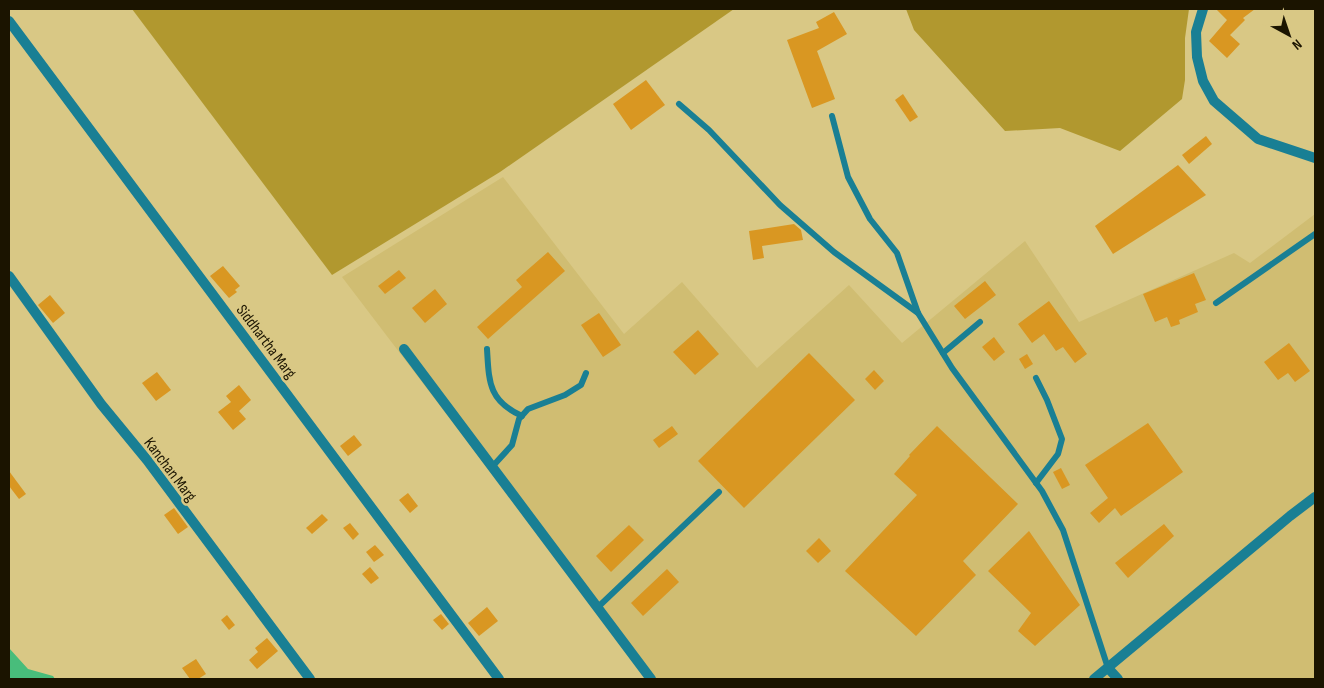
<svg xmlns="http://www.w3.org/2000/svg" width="1324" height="688" viewBox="0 0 1324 688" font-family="'Sofia Sans Condensed',sans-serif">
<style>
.built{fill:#d0bd72}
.green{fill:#b1982f}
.water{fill:#48bd7b}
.building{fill:#d99722}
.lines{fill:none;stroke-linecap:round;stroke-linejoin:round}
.service{stroke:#197f94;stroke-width:6}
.minor{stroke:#197f94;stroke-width:10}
.labels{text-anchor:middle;stroke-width:5;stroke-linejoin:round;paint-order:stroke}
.street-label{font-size:16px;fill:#1b1400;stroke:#d9c885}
</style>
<rect width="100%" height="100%" fill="#d9c885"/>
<path class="built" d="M 503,177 L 624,334 L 682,282 L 757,368 L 849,285 L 902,343 L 1025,241 L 1079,322 L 1234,253 L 1250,263 L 1315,214 L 1315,679 L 648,679 L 342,277 Z"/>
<g class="green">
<path d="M 132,9 L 734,9 L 500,172 L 332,275 Z"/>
<path d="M 906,9 L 1189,9 L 1185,38 L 1185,80 L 1182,99 L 1120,151 L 1060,128 L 1005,131 L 914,30 Z"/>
</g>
<path class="water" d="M 9,648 L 28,669 L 53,676 L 55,679 L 9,679 Z"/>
<g class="building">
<path d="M 1216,9 L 1255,9 L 1243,18 L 1245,20 L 1230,35 L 1240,44 L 1227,58 L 1209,41 L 1227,20 Z"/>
<path d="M 834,12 L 847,34 L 817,51 L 835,99 L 812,108 L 787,40 L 819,28 L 816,22 Z"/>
<path d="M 646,80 L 665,105 L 631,130 L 613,104 Z"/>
<path d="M 903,94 L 918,117 L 910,122 L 895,100 Z"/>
<path d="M 1206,136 L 1212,144 L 1189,164 L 1182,155 Z"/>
<path d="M 1178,165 L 1206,195 L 1113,254 L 1095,226 Z"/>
<path d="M 794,224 L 801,230 L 803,240 L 762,246 L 764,258 L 753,260 L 749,231 Z"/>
<path d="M 548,252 L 565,271 L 488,339 L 477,327 L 522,287 L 516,280 Z"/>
<path d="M 223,266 L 240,286 L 235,290 L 237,292 L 229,298 L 210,276 Z"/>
<path d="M 399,270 L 406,278 L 385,294 L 378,286 Z"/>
<path d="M 1194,273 L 1206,300 L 1195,304 L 1198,312 L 1179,320 L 1180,324 L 1171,327 L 1167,317 L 1155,322 L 1143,294 Z"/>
<path d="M 985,281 L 996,295 L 965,319 L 954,306 Z"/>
<path d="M 435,289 L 447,304 L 425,323 L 412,308 Z"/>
<path d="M 50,295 L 65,313 L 53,323 L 38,305 Z"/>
<path d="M 1049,301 L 1087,354 L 1075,363 L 1063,347 L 1056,351 L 1044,334 L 1032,343 L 1018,324 Z"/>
<path d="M 599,313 L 621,345 L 603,357 L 581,325 Z"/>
<path d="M 698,330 L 719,354 L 695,375 L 673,352 Z"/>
<path d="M 994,337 L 1005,352 L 994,361 L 982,347 Z"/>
<path d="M 1289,343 L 1310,371 L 1295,382 L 1288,373 L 1278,380 L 1264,362 Z"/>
<path d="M 809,353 L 855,400 L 744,508 L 698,461 Z"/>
<path d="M 1027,354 L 1033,364 L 1025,369 L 1019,359 Z"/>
<path d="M 874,370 L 884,381 L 875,390 L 865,379 Z"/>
<path d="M 157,372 L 171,390 L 156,401 L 142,383 Z"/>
<path d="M 239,385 L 251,400 L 239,411 L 246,419 L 233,430 L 218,412 L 231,402 L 226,396 Z"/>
<path d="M 1148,423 L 1183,472 L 1121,516 L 1115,508 L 1099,523 L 1090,513 L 1108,498 L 1085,465 Z"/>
<path d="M 672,426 L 678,434 L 659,448 L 653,440 Z"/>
<path d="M 937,426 L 1018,504 L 963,561 L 976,575 L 916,636 L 845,571 L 917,495 L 894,474 L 910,456 L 909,455 Z"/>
<path d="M 354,435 L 362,445 L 348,456 L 340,446 Z"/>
<path d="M 1061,468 L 1070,485 L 1062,489 L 1053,472 Z"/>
<path d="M 9,471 L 26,494 L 19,499 L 9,486 Z"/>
<path d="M 408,493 L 418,506 L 410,513 L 399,500 Z"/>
<path d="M 174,508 L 188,527 L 178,534 L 164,515 Z"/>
<path d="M 322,514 L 328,520 L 312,534 L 306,528 Z"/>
<path d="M 350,523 L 359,534 L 353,540 L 343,528 Z"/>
<path d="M 1164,524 L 1174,536 L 1128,578 L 1115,563 Z"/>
<path d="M 629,525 L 644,540 L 611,572 L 596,556 Z"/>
<path d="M 1029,531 L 1080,605 L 1035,646 L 1018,631 L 1031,613 L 988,571 Z"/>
<path d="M 819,538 L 831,551 L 818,563 L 806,551 Z"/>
<path d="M 375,545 L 384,555 L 374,562 L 366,552 Z"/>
<path d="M 370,567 L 379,578 L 371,584 L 362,574 Z"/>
<path d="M 667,569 L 679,582 L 643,616 L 631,603 Z"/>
<path d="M 487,607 L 498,621 L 479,636 L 468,623 Z"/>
<path d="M 441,614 L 449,624 L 442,630 L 433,620 Z"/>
<path d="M 227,615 L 235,625 L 229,630 L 221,620 Z"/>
<path d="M 267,638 L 278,651 L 257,669 L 249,660 L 258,652 L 255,648 Z"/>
<path d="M 196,659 L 206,674 L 198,679 L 190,679 L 182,668 Z"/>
</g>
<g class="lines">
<g class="service">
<path d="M 679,104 L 709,130 L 780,205 L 834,252 L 918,313"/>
<path d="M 832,116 L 848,177 L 870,219 L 897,253 L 918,313 L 952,368 L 1042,491 L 1063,530 L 1108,668"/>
<path d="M 1216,303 L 1315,234"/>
<path d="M 487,349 C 489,381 488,401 522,416"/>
<path d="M 943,353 L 980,322"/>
<path d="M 1036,378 L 1047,400 L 1062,439 L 1058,454 L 1036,483"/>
<path d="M 492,467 L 512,445 L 519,419 L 528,409 L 565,395 L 581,385 L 586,373"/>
<path d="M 597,608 L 719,492"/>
</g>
<g class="minor">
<path d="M 1203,9 L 1196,32 L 1197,57 L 1203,81 L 1214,101 L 1258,139 L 1315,158"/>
<path d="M 9,21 L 499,679"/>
<path d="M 9,276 L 101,404 L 147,460 L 310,679"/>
<path d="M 404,349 L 651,679"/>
<path d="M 1108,668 L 1118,679"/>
<path d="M 1094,679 L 1290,516 L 1315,497"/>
</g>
</g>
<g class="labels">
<g class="street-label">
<text transform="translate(267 341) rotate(53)" y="6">Siddhartha Marg</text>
<text transform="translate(171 469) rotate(53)" y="6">Kanchan Marg</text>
</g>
</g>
<rect width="1324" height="688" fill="none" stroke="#1b1400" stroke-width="20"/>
<g transform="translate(1289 35) rotate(140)" stroke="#d9c885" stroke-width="4" paint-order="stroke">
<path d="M0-4L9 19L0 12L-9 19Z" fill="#1b1400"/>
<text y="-8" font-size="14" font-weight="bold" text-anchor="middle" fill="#1b1400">N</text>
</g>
</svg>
